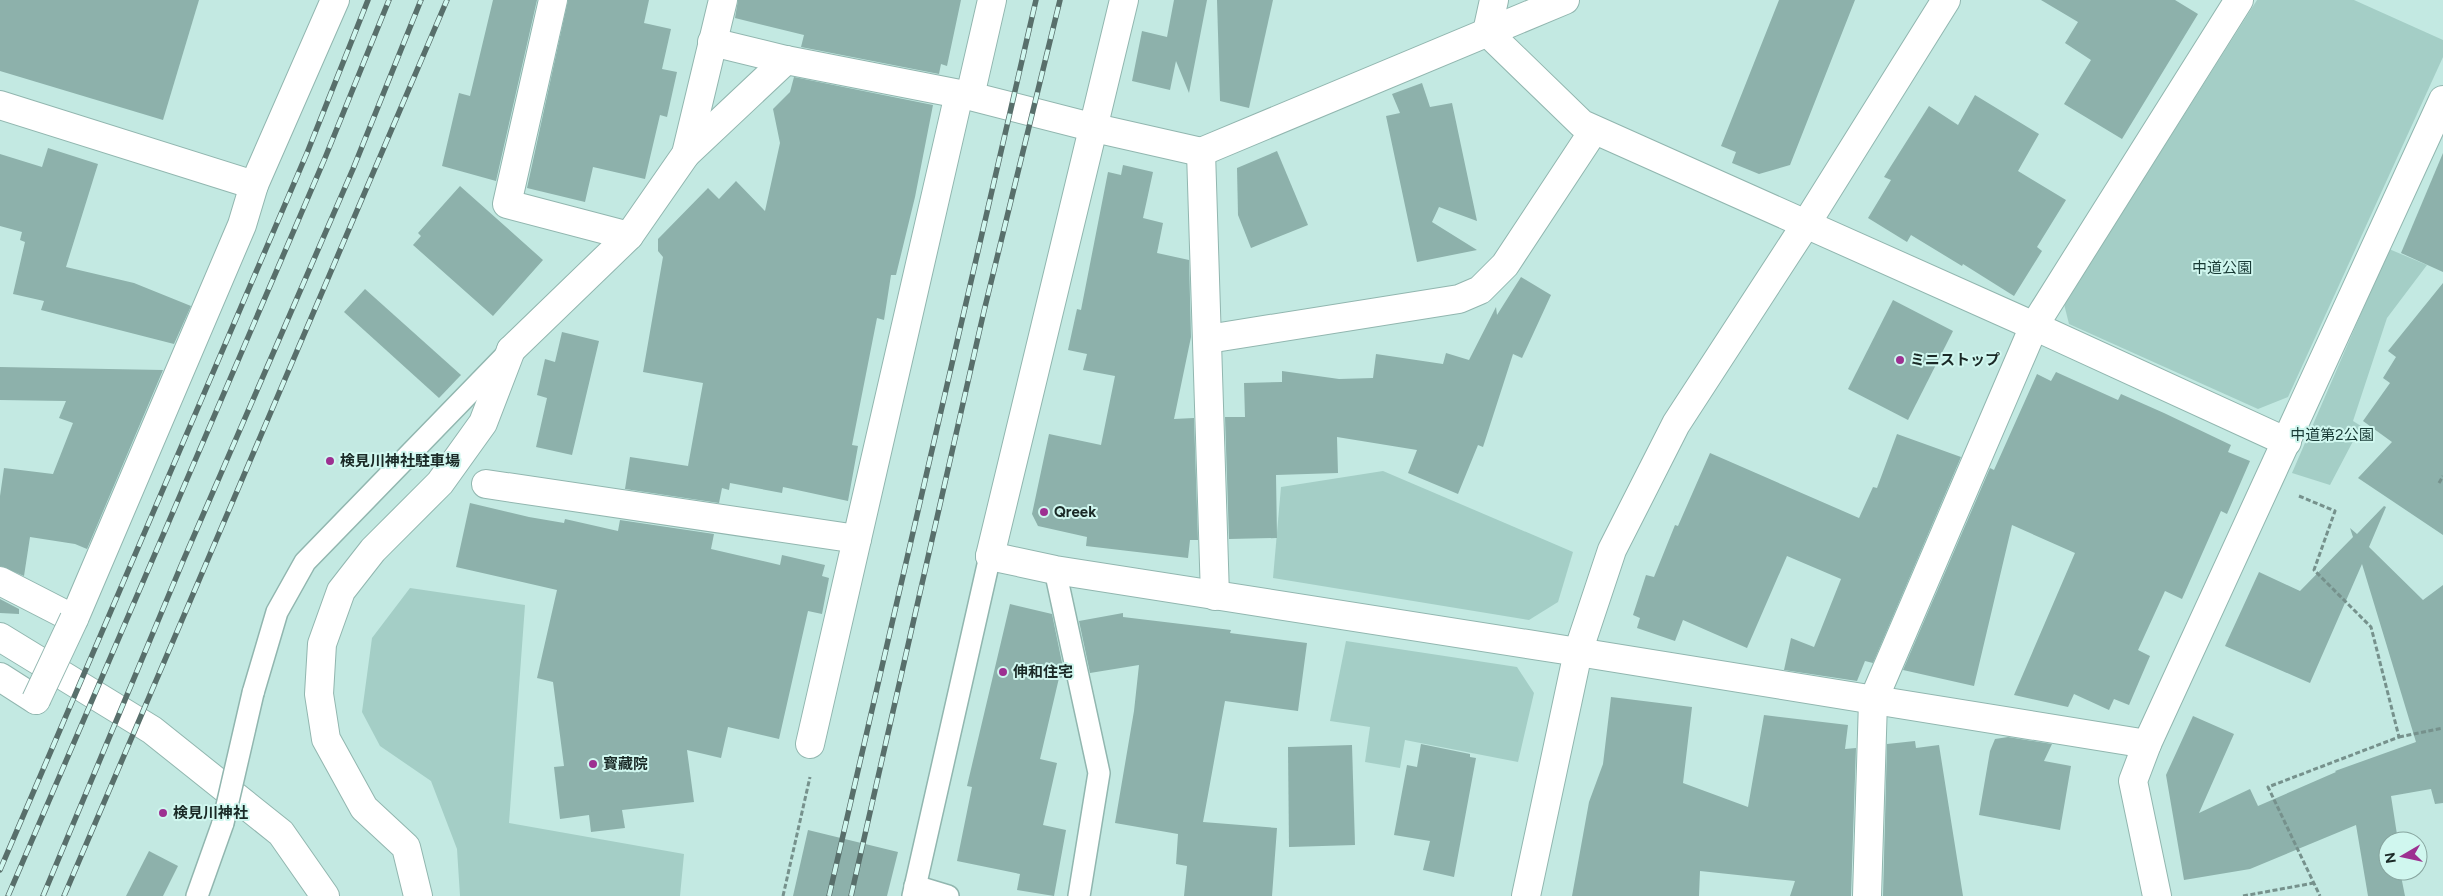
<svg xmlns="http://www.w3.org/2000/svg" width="2443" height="896" viewBox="0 0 2443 896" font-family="Figtree,'Noto Sans JP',sans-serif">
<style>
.green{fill:#a4cec6}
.building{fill:#8db1ab}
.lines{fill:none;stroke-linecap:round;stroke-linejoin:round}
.service-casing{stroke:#91b6af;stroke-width:24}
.minor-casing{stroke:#91b6af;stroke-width:30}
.tertiary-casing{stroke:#91b6af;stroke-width:30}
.path{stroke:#76918c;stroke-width:3;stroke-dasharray:5 2.5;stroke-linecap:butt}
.service{stroke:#fff;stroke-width:21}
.minor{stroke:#fff;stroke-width:28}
.tertiary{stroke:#fff;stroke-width:28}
.rail-casing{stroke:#586f6b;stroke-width:5.5}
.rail{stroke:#d0f7ef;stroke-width:4;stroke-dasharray:11;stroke-linecap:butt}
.service-bridge-casing{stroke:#91b6af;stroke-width:24;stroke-linecap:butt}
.minor-bridge-casing{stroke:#91b6af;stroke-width:30;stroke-linecap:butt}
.service-bridge{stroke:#fff;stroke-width:21}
.minor-bridge{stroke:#fff;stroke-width:28}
.poi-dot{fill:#9d3091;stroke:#d0f7ef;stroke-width:2}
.labels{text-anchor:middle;stroke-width:4;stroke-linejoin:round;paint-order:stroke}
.park-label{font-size:15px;fill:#183a35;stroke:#d0f7ef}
.poi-label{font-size:15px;font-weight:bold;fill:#1a2926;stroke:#d0f7ef;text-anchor:start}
</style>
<rect width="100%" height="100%" fill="#c3e9e2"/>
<g class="green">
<path d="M 2257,0 L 2354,0 L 2443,40 L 2443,57 L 2288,397 L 2258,409 L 2069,324 L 2064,304 Z"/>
<path d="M 2389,249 L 2427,265 L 2387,318 L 2353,421 L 2361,426 L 2330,485 L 2292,473 Z"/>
<path d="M 1383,471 L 1573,552 L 1558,602 L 1529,620 L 1273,578 L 1281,487 Z"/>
<path d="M 410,588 L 525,605 L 509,823 L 684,854 L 680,896 L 460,896 L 457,849 L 431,781 L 380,746 L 362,712 L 372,638 Z"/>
<path d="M 1346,641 L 1517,667 L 1534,693 L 1518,762 L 1405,740 L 1400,768 L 1365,762 L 1370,727 L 1330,721 Z"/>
</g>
<g class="building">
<path d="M 0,0 L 199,0 L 163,120 L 0,71 Z"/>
<path d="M 493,0 L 537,0 L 496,181 L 442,166 L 459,93 L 470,96 Z"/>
<path d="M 568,0 L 649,0 L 644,23 L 671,29 L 662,69 L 677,72 L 667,117 L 660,115 L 645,179 L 593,167 L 585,202 L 527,188 Z"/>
<path d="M 738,0 L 961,0 L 947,66 L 941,64 L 939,74 L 801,47 L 804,35 L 735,18 Z"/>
<path d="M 1174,0 L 1207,0 L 1189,93 L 1176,61 L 1170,90 L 1132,81 L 1142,31 L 1167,37 Z"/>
<path d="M 1217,0 L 1273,0 L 1249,108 L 1220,101 Z"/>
<path d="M 1779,0 L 1855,0 L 1790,165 L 1759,174 L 1732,163 L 1736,152 L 1721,146 Z"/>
<path d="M 2041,0 L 2175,0 L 2198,14 L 2122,139 L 2064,104 L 2091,60 L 2065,43 L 2078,22 Z"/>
<path d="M 794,77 L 933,105 L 915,197 L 896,275 L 891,275 L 884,320 L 877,318 L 852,445 L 858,446 L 848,501 L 783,487 L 782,493 L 730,483 L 729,490 L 722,488 L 719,503 L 625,489 L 630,457 L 688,466 L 703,383 L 643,372 L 663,257 L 658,251 L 658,239 L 708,188 L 719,199 L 736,181 L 765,211 L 780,143 L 773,109 L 790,92 Z"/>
<path d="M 1422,83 L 1430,107 L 1452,103 L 1477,221 L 1439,207 L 1432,222 L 1477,250 L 1417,262 L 1386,116 L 1400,113 L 1392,94 Z"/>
<path d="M 1975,95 L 2039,134 L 2018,171 L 2066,200 L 2037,247 L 2042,251 L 2014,296 L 1963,264 L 1962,266 L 1911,235 L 1907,242 L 1868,218 L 1891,180 L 1884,177 L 1929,106 L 1958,125 Z"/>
<path d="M 48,148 L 98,164 L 66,267 L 134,283 L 191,306 L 174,344 L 41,310 L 44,301 L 13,294 L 25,242 L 20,240 L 22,232 L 0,226 L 0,154 L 42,167 Z"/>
<path d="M 1277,151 L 1308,225 L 1251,248 L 1238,215 L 1237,168 Z"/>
<path d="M 2443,153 L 2443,272 L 2401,253 Z"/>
<path d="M 1123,165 L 1153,172 L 1143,218 L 1163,223 L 1157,253 L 1189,260 L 1191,337 L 1174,419 L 1194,418 L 1198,540 L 1190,540 L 1188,558 L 1086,546 L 1087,537 L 1038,526 L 1032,514 L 1049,434 L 1101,445 L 1115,376 L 1083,370 L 1087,354 L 1068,350 L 1077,309 L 1081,310 L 1108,172 L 1121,175 Z"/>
<path d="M 460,186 L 543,260 L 493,316 L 413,245 L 421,236 L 418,233 Z"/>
<path d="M 1521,277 L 1551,295 L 1522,358 L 1513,354 L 1483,447 L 1478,445 L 1458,494 L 1408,473 L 1417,450 L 1337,437 L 1338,473 L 1276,475 L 1277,538 L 1229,539 L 1225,417 L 1245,417 L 1244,383 L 1282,382 L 1282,371 L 1339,379 L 1373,378 L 1376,354 L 1443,364 L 1446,353 L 1469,360 L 1496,307 L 1497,315 Z"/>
<path d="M 2443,283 L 2443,535 L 2358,478 L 2392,442 L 2363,421 L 2390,383 L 2383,378 L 2396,357 L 2388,351 Z"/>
<path d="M 365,289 L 461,375 L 439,398 L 344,312 Z"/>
<path d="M 1893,300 L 1953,331 L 1908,420 L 1848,389 Z"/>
<path d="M 562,332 L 599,341 L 572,455 L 536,447 L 547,398 L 537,395 L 545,359 L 555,362 Z"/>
<path d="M 0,367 L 163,370 L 87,549 L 75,544 L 30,537 L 24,576 L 0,566 L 0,496 L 4,468 L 53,474 L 73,423 L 59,418 L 66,401 L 0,400 Z"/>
<path d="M 2056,372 L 2118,400 L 2121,394 L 2164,413 L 2231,445 L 2228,452 L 2250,461 L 2227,514 L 2221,511 L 2182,599 L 2165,591 L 2138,650 L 2150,656 L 2129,705 L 2114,699 L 2109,710 L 2074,694 L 2068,707 L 2014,695 L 2075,553 L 2012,525 L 1974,686 L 1903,670 L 1990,468 L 1994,470 L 2037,374 L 2051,381 Z"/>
<path d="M 1897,434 L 1961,457 L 1873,663 L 1865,661 L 1857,681 L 1784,670 L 1791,638 L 1814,647 L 1841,579 L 1787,556 L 1747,648 L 1683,620 L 1675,641 L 1637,628 L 1640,618 L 1633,615 L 1646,575 L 1654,577 L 1675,525 L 1678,526 L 1710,453 L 1859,518 L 1873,487 L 1877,488 Z"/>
<path d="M 470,503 L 529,517 L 564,523 L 565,519 L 618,531 L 620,520 L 714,534 L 711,549 L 780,565 L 782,555 L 825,565 L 822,576 L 829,578 L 822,614 L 808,611 L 779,739 L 728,727 L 721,758 L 687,750 L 694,802 L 622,810 L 625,828 L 591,832 L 589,815 L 560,819 L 554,767 L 564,766 L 553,682 L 537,678 L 557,590 L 456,567 Z"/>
<path d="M 2384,506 L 2386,507 L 2369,547 L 2423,600 L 2443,585 L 2443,803 L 2435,804 L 2431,789 L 2391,796 L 2398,841 L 2388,841 L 2388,871 L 2400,871 L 2405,896 L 2368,896 L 2356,825 L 2250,869 L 2184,880 L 2166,775 L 2193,716 L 2234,734 L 2199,813 L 2250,789 L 2258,806 L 2336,772 L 2335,771 L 2416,742 L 2362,564 L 2310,683 L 2225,646 L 2259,572 L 2300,591 L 2353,537 L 2350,528 L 2357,534 Z"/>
<path d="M 0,599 L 19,609 L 19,614 L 0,613 Z"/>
<path d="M 1010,604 L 1052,614 L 1065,677 L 1059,678 L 1040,759 L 1057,763 L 1043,825 L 1066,830 L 1054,896 L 1017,890 L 1020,874 L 957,861 L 972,787 L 967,786 Z"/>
<path d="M 1123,613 L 1123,617 L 1231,630 L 1230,633 L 1307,643 L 1298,711 L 1225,701 L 1203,822 L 1277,828 L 1272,896 L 1184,896 L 1187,866 L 1176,864 L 1178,834 L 1115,823 L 1134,711 L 1139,665 L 1090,673 L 1079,621 Z"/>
<path d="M 1611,697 L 1692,707 L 1683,783 L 1748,807 L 1764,715 L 1848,725 L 1845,749 L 1856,748 L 1851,896 L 1790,896 L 1795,881 L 1700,871 L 1699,896 L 1572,896 L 1589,802 L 1603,764 Z"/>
<path d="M 2008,737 L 2052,744 L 2044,761 L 2071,766 L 2060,830 L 1979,815 L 1990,751 L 1995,739 Z"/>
<path d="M 1915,741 L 1916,748 L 1939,745 L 1963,896 L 1883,896 L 1887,744 Z"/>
<path d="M 1421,744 L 1470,754 L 1470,757 L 1476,758 L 1454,877 L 1423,870 L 1430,841 L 1394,835 L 1407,765 L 1417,767 Z"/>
<path d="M 1352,745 L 1355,845 L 1289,847 L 1288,747 Z"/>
<path d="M 808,830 L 898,852 L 887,896 L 793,896 Z"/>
<path d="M 149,851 L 178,866 L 163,896 L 126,896 Z"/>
</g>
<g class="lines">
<defs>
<g id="service">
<path d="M 1055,570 L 1099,773 L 1079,896"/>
<path d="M 253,693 L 277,612 L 305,562 L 506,355"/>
<path d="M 915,886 L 948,896"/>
<path d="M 197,896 L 223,823"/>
<path d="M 913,896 L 990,556"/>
</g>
<g id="minor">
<path d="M 553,0 L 507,204 L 629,236"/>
<path d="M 1494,0 L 1487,32 L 1582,124 L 2034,326 L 2287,442"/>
<path d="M 712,42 L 786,60 L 970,96 L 1095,128 L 1201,152 L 1565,0"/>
<path d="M 970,96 L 992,0"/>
<path d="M 0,105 L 254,185"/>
<path d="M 1201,152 L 1215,596"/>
<path d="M 686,154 L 786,60"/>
<path d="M 1208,339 L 1459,299 L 1480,290 L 1505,265 L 1594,130"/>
<path d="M 511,350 L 629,236 L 686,154 L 723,0"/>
<path d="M 486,484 L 857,539"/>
<path d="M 990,556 L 1124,0"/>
<path d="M 0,581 L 74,619 L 242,225 L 254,185 L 335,0"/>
<path d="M 1578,652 L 2147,744"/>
<path d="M 0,677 L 36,700"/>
<path d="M 810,744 L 959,94"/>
<path d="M 1867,896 L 1873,701 L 2034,326 L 2239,0"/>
<path d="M 2157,896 L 2133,781 L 2147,744 L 2443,100"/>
</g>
<g id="tertiary">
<path d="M 990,556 L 1055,570 L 1578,652"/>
<path d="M 0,637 L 152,730 L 281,833 L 325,896"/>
<path d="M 418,896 L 406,847 L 364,808 L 326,739 L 319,694 L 322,644 L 341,591 L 373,550 L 440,483 L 483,423 L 511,350"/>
<path d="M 1526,896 L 1578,652 L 1612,550 L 1676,424 L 1806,224 L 1946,0"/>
</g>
</defs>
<use href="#service" class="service-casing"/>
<use href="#minor" class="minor-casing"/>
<use href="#tertiary" class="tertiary-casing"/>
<g class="path">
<path d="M 2439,483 L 2443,476"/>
<path d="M 2299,496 L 2335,511 L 2314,570 L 2371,627 L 2399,737 L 2268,787 L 2320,896"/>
<path d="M 2399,737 L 2443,728"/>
<path d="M 783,896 L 810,777"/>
<path d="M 2243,896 L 2314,883"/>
</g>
<use href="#service" class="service"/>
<use href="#minor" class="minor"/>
<use href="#tertiary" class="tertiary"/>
<defs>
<g id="rail">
<path d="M 0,870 L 307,153 L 368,0"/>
<path d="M 8,896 L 325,158 L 389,0"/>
<path d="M 43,896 L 183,561 L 353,169 L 421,0"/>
<path d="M 64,896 L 447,0"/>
<path d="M 829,896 L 1036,0"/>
<path d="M 851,896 L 984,311 L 1060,0"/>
</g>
</defs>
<use href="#rail" class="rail-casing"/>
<use href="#rail" class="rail"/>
<defs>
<path id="service-bridge" d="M 223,823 L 253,693"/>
<path id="minor-bridge" d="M 36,700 L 74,619"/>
</defs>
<use href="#service-bridge" class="service-bridge-casing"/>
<use href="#minor-bridge" class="minor-bridge-casing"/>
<use href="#service-bridge" class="service-bridge"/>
<use href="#minor-bridge" class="minor-bridge"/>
</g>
<g class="poi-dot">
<circle cx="1900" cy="360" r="5"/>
<circle cx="330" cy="461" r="5"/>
<circle cx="1044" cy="512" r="5"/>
<circle cx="1003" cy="672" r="5"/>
<circle cx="593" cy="764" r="5"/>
<circle cx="163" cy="813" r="5"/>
</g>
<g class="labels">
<g class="park-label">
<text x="2222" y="273">中道公園</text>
<text x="2332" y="440">中道第2公園</text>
</g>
<g class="poi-label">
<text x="1910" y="365">ミニストップ</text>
<text x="340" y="466">検見川神社駐車場</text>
<text x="1054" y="517">Qreek</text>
<text x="1013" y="677">伸和住宅</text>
<text x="603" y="769">寳藏院</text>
<text x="173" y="818">検見川神社</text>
</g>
</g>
<g transform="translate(2403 856) rotate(261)"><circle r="24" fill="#d0f7ef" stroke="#87a59f"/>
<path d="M0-4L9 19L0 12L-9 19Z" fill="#9d3091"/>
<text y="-8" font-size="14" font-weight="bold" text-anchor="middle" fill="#1a2926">N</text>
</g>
</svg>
